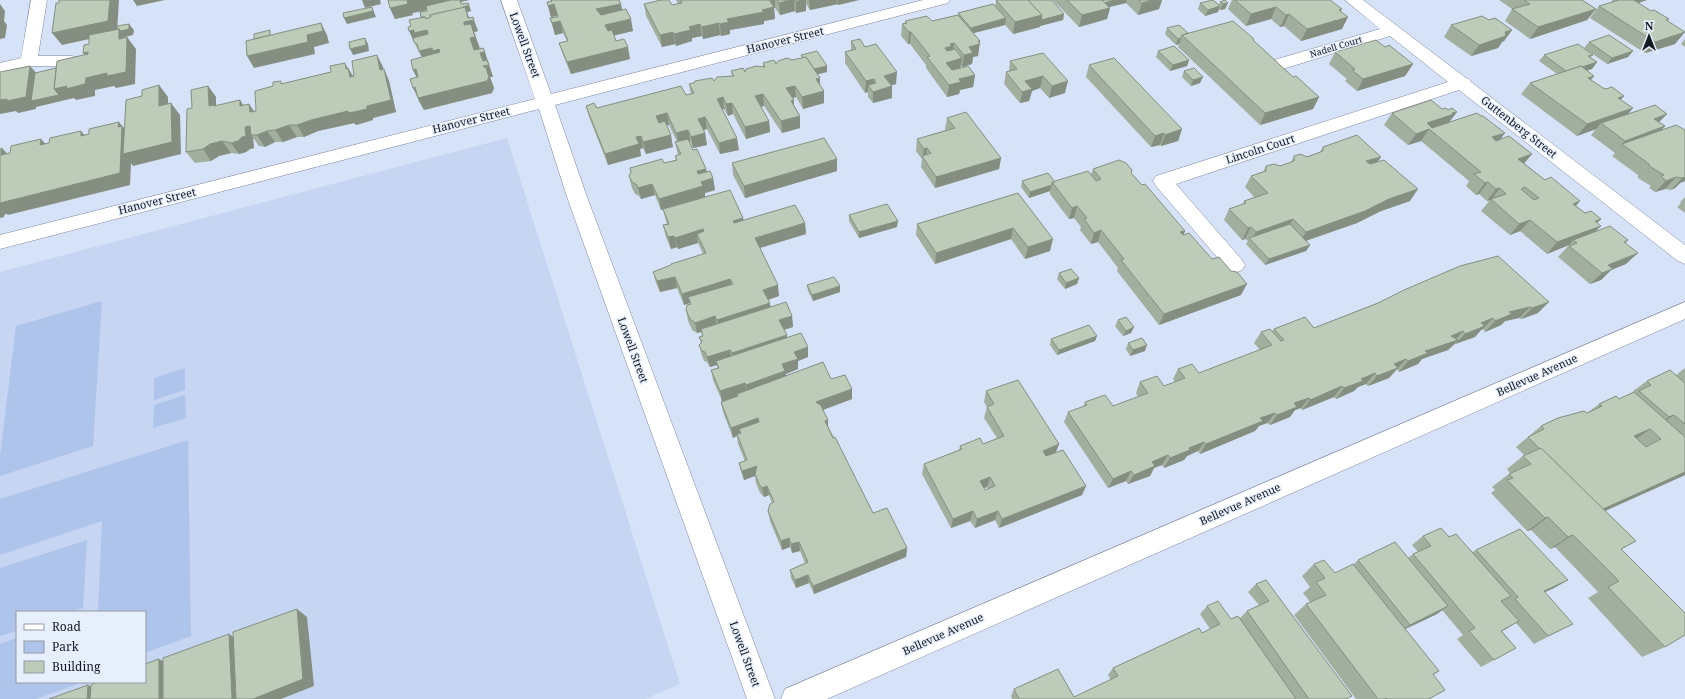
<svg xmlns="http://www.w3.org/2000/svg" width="1685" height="699" viewBox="0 0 1685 699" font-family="'Noto Serif',serif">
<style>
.built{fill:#c6d5f1;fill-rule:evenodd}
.green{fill:#afc4eb}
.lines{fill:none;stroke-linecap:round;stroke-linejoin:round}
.street-casing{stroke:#7c879b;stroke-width:1}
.street{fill:#fff;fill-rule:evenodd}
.wall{fill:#a2af9e;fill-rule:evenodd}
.shaded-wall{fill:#848f81}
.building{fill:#bcccb8;stroke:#848f81;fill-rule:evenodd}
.labels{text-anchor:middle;stroke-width:3;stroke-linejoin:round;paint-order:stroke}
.far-street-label{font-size:9px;fill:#151920;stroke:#e7effc}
.street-label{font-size:11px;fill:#151920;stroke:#e7effc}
</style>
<rect width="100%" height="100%" fill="#d6e2f8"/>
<path class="built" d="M 507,138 L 680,684 L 645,699 L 0,699 L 0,272 ZM 17,612 L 145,612 L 145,682 L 17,682 Z"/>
<g class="green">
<path d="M 102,301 L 93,446 L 0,476 L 0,456 L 16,326 Z"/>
<path d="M 185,368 L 185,390 L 154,400 L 154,378 Z"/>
<path d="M 185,395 L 186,418 L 153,428 L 154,405 Z"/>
<path d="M 188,440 L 191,636 L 145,653 L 145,612 L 98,612 L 102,521 L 0,555 L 0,499 Z"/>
<path d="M 87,540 L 83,608 L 70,612 L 17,612 L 17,631 L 0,636 L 0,568 Z"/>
<path d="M 17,638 L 17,682 L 77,682 L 77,684 L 36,699 L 0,699 L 0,644 Z"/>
</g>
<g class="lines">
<defs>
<g id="street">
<path d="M 31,0 L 47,0 L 38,56 L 71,56 L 77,57 L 79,61 L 77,65 L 71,66 L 29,66 L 0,73 L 0,63 L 21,58 Z"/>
<path d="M 501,0 L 517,0 L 551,94 L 923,0 L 950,0 L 948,3 L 555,105 L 587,197 L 775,699 L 747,699 L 567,197 L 539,109 L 0,249 L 0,235 L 535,99 Z"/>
<path d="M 1345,0 L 1363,0 L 1466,78 L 1469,79 L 1471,82 L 1685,245 L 1685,264 L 1678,261 L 1459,90 L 1176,184 L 1242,260 L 1245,265 L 1242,270 L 1235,273 L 1228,270 L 1156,186 L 1153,181 L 1156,176 L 1448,82 L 1390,36 L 1286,68 L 1280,69 L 1274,68 L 1272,64 L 1274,60 L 1380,29 Z"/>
<path d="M 1685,302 L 1685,319 L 827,699 L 781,699 L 785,689 Z"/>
</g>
</defs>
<use href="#street" class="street-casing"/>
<use href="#street" class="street"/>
</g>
<g class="wall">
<path d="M 388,0 L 469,0 L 461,2 L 461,4 L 468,3 L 471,11 L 467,12 L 469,17 L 478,31 L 474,32 L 480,49 L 483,48 L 493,77 L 490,77 L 494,88 L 492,93 L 424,110 L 418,100 L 417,77 L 413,70 L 422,57 L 421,55 L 420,54 L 414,42 L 411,26 L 421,17 L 427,11 L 427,10 L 412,13 L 413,15 L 395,19 L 390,8 Z"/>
<path d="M 550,0 L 619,0 L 622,10 L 633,31 L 614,35 L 616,41 L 630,59 L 571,74 L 563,55 L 559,43 L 567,41 L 563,33 L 555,35 L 550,18 L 557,17 L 557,16 L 551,17 L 547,2 L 551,2 Z"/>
<path d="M 676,0 L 859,0 L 838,5 L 838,4 L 810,10 L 806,4 L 806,11 L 796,13 L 795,11 L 780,15 L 775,8 L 774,8 L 775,19 L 764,21 L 764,24 L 730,30 L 730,34 L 721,36 L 720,35 L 703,39 L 702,36 L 692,38 L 692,41 L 676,46 L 675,44 L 662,47 L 646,16 L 644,4 L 672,5 L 678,4 Z"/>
<path d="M 996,0 L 1064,14 L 1063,20 L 1040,26 L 1040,27 L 1013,34 L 1005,25 L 973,33 L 980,41 L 978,56 L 973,57 L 972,64 L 962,67 L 961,65 L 960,68 L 975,75 L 973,87 L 960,90 L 959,94 L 947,97 L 926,68 L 926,65 L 910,44 L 908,44 L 901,36 L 902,24 L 905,23 L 905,21 L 932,21 L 958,15 L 958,13 L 995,6 Z"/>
<path d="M 1053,0 L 1162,0 L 1159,9 L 1138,15 L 1126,3 L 1109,7 L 1110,8 L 1107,19 L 1079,27 Z"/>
<path d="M 1225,0 L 1225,9 L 1220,10 L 1219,9 L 1218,12 L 1205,16 L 1198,9 L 1200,3 L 1219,5 L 1220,2 Z"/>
<path d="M 1232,0 L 1330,0 L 1341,11 L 1342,29 L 1301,41 L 1284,26 L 1280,27 L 1271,19 L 1246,26 L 1228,9 Z"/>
<path d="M 1499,0 L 1582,0 L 1596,9 L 1587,20 L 1530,39 L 1505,21 L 1512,9 Z"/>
<path d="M 1611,0 L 1647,0 L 1639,3 L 1651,11 L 1669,19 L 1667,20 L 1675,44 L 1645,53 L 1590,18 L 1599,6 L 1613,2 Z"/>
<path d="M 1489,20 L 1512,30 L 1504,41 L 1502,42 L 1498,48 L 1471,56 L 1444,37 L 1451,25 Z"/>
<path d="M 1167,28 L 1188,33 L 1254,39 L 1254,41 L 1293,77 L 1319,97 L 1313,109 L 1260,125 L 1178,47 L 1179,44 L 1176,45 L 1165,34 Z"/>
<path d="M 1685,39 L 1685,47 L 1681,44 Z"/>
<path d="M 851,41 L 865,47 L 896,84 L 892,85 L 892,98 L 873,103 L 868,97 L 868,92 L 865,93 L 845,63 L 845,52 L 851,50 Z"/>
<path d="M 1589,42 L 1633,51 L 1628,57 L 1607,64 L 1584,48 Z"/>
<path d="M 1385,47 L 1413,64 L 1405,76 L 1357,91 L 1345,81 L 1347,79 L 1329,64 L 1335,52 Z"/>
<path d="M 1158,51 L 1189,60 L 1187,66 L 1170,71 L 1156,57 Z"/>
<path d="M 1043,53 L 1065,93 L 1049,98 L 1040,88 L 1032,91 L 1029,101 L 1020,103 L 1004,84 L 1006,72 L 1009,71 L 1010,61 Z"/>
<path d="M 377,55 L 383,69 L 384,69 L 389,81 L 396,112 L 373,118 L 373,120 L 356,125 L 354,123 L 318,131 L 304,137 L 297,137 L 283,142 L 275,142 L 265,147 L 259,146 L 254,139 L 253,139 L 254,148 L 250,149 L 246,152 L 239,154 L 231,153 L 219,156 L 211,161 L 195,163 L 186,152 L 192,108 L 208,86 L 216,97 L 216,106 L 240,100 L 243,105 L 249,104 L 254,111 L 256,111 L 283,84 L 348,68 L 353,76 L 354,76 Z"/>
<path d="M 801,55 L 827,66 L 827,72 L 817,74 L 820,86 L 824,91 L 824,103 L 803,109 L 796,97 L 792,98 L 794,100 L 794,106 L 800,116 L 800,128 L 782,133 L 764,106 L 761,107 L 769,121 L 770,132 L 746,139 L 733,114 L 728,116 L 724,109 L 722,109 L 739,150 L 720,154 L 707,129 L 703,130 L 705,133 L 707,145 L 693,148 L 690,141 L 689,142 L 693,150 L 706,169 L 707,172 L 713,178 L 715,190 L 705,193 L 705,197 L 744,220 L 805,223 L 806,234 L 760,248 L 779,296 L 768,300 L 770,307 L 792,316 L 793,327 L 784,330 L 787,337 L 808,347 L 808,357 L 798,361 L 798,369 L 786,374 L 786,376 L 831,379 L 852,399 L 823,410 L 828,426 L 873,513 L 907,548 L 906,557 L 814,594 L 809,583 L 796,588 L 791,578 L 790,570 L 805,563 L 800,551 L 792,553 L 790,547 L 782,550 L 770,521 L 768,511 L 772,503 L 769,495 L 764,497 L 760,493 L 756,483 L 755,476 L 744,480 L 741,472 L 739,463 L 745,461 L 738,444 L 737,436 L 733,438 L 723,412 L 721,402 L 722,401 L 713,380 L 711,370 L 717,368 L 717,365 L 710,367 L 707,362 L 704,361 L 702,356 L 699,345 L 701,343 L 699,337 L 702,336 L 701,332 L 697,333 L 692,330 L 688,321 L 686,310 L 690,304 L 690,303 L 684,305 L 677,288 L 660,292 L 656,283 L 653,272 L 703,254 L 698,243 L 678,249 L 677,247 L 671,249 L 666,237 L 663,225 L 667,224 L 663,210 L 661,210 L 655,195 L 641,199 L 639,196 L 635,194 L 632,188 L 629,176 L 664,163 L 676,160 L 675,156 L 678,155 L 675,142 L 677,142 L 669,125 L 666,125 L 673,147 L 646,154 L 643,148 L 640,149 L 641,156 L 608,165 L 589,117 L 586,106 L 597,108 L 691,94 L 689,84 L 714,81 L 732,76 L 731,71 L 745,72 L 763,67 L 763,63 L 776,64 L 802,58 Z"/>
<path d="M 1544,55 L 1593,55 L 1590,58 L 1597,62 L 1592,69 L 1587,70 L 1594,76 L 1591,80 L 1621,100 L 1628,114 L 1667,114 L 1659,122 L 1665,126 L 1662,130 L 1685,130 L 1685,181 L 1680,183 L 1675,188 L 1671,190 L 1665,189 L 1655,192 L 1649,188 L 1651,186 L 1638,178 L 1638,175 L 1612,156 L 1615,153 L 1591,135 L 1596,129 L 1577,136 L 1521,94 L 1530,83 L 1557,74 L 1539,61 Z"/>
<path d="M 1089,65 L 1182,129 L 1178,141 L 1161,146 L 1160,145 L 1151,147 L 1086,77 Z"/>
<path d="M 1184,71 L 1200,83 L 1191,86 L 1182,77 Z"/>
<path d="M 1392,113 L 1449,122 L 1501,139 L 1532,154 L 1524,163 L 1585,213 L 1601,219 L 1597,223 L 1595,232 L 1628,240 L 1626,243 L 1626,264 L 1611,270 L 1601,280 L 1590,284 L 1558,257 L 1569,245 L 1547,254 L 1520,231 L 1510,235 L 1481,211 L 1490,200 L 1487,201 L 1479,194 L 1476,195 L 1466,186 L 1469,181 L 1421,141 L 1408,145 L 1384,125 Z"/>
<path d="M 947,118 L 1001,158 L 999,169 L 935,188 L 921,167 L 922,159 L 916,151 L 917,139 L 946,130 L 945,129 Z"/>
<path d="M 1323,147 L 1381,157 L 1377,162 L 1410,201 L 1381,211 L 1357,223 L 1306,241 L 1310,245 L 1306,251 L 1265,265 L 1246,244 L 1248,241 L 1245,239 L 1242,240 L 1224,220 L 1229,209 L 1243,204 L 1244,201 L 1255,198 L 1245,187 L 1251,176 L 1263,172 L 1266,166 L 1280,166 L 1291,162 L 1294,156 L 1307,157 L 1320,152 Z"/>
<path d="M 837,159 L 837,171 L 745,198 L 733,175 L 732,163 Z"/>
<path d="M 1093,169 L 1131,173 L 1142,185 L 1185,231 L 1183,235 L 1241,295 L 1159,325 L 1117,271 L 1118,268 L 1098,242 L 1091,244 L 1080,230 L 1081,227 L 1074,218 L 1069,219 L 1050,194 L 1050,191 L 1029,198 L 1021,187 L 1022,181 L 1055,182 L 1091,174 Z"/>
<path d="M 1018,193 L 1050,251 L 1025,259 L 1011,239 L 935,264 L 916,235 L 917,224 Z"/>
<path d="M 1685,197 L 1685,213 L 1677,207 L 1681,203 L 1680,202 Z"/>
<path d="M 849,215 L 897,227 L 859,238 L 849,221 Z"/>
<path d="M 1498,256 L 1538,313 L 1521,319 L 1519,318 L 1505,321 L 1501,325 L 1485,332 L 1483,329 L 1481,330 L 1475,337 L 1455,344 L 1448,350 L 1422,359 L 1418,364 L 1399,372 L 1397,369 L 1396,370 L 1389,378 L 1368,386 L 1366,384 L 1358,387 L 1354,391 L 1336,399 L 1334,397 L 1302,410 L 1301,408 L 1295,410 L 1290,417 L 1270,425 L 1267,423 L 1259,426 L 1255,431 L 1200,454 L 1198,451 L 1187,456 L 1184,460 L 1164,468 L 1162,465 L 1154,468 L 1150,476 L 1128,484 L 1126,481 L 1108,488 L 1064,422 L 1068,412 L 1083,407 L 1085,402 L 1113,406 L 1138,397 L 1136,393 L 1140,382 L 1164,386 L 1175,382 L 1173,379 L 1178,369 L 1199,373 L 1260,350 L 1254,343 L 1261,332 L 1272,331 L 1274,329 L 1314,328 Z"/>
<path d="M 1059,273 L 1079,278 L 1077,284 L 1065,289 L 1057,279 Z"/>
<path d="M 807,285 L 840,292 L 813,301 L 808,291 Z"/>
<path d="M 1118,320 L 1134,327 L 1131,333 L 1123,336 L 1115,326 Z"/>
<path d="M 1097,336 L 1095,341 L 1057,355 L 1050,345 L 1051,339 Z"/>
<path d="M 1128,343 L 1145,351 L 1130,356 L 1126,349 Z"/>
<path d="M 1685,368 L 1685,475 L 1605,511 L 1636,541 L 1622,549 L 1665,647 L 1642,657 L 1588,598 L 1598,592 L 1555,547 L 1550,549 L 1531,530 L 1527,531 L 1491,493 L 1495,490 L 1492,487 L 1510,473 L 1507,469 L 1524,455 L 1516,447 L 1541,426 L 1587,413 L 1599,404 L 1619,399 L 1634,392 L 1633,391 L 1647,381 L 1676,375 Z"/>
<path d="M 986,391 L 1059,444 L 1056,452 L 1086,486 L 1082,495 L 999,528 L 995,520 L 975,528 L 970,521 L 951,528 L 922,474 L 924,464 L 959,450 L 960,446 L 983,444 L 997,438 L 984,418 L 987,407 L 984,402 ZM 987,487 L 988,489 L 985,490 L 984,488 Z"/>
<path d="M 1423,536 L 1449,537 L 1473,552 L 1476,550 L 1568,580 L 1554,588 L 1545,592 L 1559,631 L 1534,644 L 1516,623 L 1502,631 L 1516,648 L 1481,667 L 1457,639 L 1463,635 L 1442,610 L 1437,614 L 1405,629 L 1439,671 L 1433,675 L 1429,699 L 1356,699 L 1294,615 L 1306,604 L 1310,602 L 1303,593 L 1310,587 L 1302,576 L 1314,564 L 1335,573 L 1353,565 L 1358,560 L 1408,558 L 1413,554 L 1418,552 L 1412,545 Z"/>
<path d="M 1256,584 L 1347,699 L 1012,699 L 1011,696 L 1014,689 L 1074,697 L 1111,680 L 1108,675 L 1113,668 L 1202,633 L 1210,629 L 1200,614 L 1207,606 L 1231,619 L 1240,618 L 1247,611 L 1259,605 L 1248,592 Z"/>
</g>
<g class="shaded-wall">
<path d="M 110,0 L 119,0 L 117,32 L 119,29 L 129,24 L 134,30 L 133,35 L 125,37 L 127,40 L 127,37 L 136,49 L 135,84 L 116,88 L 114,86 L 95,90 L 95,96 L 76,100 L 74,98 L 36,107 L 36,109 L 18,113 L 16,111 L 0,114 L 0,100 L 30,66 L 40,77 L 54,89 L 86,78 L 119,39 L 117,33 L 62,45 L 52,33 Z"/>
<path d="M 133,0 L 165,0 L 137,6 Z"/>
<path d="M 362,0 L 383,0 L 380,0 L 381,4 L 365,8 Z"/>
<path d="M 413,0 L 469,0 L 461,2 L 461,4 L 428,10 L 412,13 L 413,15 L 395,19 L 390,8 L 407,1 Z"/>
<path d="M 771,0 L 775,0 L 775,8 L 774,8 L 775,19 L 764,21 L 764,24 L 730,30 L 730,34 L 721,36 L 720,24 L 727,19 L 771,8 Z"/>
<path d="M 791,0 L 794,0 L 795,11 L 780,15 L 779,3 Z"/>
<path d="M 800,0 L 806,0 L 806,11 L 796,13 L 796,2 Z"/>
<path d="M 809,0 L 837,0 L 838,4 L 810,10 Z"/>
<path d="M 838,0 L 859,0 L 838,5 Z"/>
<path d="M 1115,0 L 1127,0 L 1126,3 L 1101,9 L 1102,3 Z"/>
<path d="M 1153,0 L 1162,0 L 1159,9 L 1138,15 L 1142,3 Z"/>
<path d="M 1629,0 L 1647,0 L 1623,8 Z"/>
<path d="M 1228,3 L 1225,9 L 1220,10 L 1223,4 Z"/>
<path d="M 0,4 L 5,11 L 4,21 L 7,25 L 5,38 L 0,39 Z"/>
<path d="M 554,4 L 557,16 L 551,17 L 548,6 Z"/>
<path d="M 621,4 L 623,15 L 599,21 L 596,9 Z"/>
<path d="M 469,5 L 471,11 L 467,12 L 470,21 L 474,20 L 478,31 L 474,32 L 480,49 L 479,62 L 422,20 Z"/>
<path d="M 1220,6 L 1218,12 L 1205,16 L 1208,10 Z"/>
<path d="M 372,7 L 376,17 L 347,24 L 344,18 Z"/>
<path d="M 1276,7 L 1271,19 L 1246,26 L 1251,14 Z"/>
<path d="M 1110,8 L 1107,19 L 1079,27 L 1082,15 Z"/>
<path d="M 1342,9 L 1336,20 L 1348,17 L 1342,29 L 1301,41 L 1307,29 L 1339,10 Z"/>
<path d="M 1596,9 L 1587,20 L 1530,39 L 1538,27 Z"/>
<path d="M 1064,14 L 1063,20 L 1040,26 L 1040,27 L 1013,34 L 1015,22 L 1042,15 Z"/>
<path d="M 1289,14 L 1284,26 L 1280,27 L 1286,15 Z"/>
<path d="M 1006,18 L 1005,25 L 970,34 L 971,28 Z"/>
<path d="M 631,19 L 633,31 L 608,37 L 605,25 Z"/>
<path d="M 560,21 L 563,33 L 555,35 L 552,23 Z"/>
<path d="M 321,23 L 327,35 L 329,43 L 314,47 L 315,54 L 254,68 L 247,56 Z"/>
<path d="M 719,23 L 720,35 L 703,39 L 702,27 Z"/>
<path d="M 700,24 L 702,36 L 692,38 L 692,41 L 676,46 L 674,34 L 689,27 Z"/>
<path d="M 414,30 L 427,30 L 432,42 L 414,42 L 409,31 Z"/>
<path d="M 1512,30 L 1504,41 L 1502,42 L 1498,48 L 1471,56 L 1479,45 L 1505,32 Z"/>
<path d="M 673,32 L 675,44 L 662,47 L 660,35 Z"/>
<path d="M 909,32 L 911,32 L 910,44 L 908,44 Z"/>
<path d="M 1685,32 L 1675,44 L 1645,53 L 1655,42 Z"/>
<path d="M 365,38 L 368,44 L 369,51 L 353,55 L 350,49 Z"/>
<path d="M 1181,38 L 1179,44 L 1176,45 L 1178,39 Z"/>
<path d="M 978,41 L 980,41 L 978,56 L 973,57 L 972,64 L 962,67 L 964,55 L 969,47 Z"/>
<path d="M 954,43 L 952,55 L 951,58 L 945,48 L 950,44 Z"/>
<path d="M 628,47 L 630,59 L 571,74 L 567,62 Z"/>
<path d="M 432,48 L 439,49 L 444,61 L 424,62 L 419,51 Z"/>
<path d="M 1633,51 L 1628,57 L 1607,64 L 1612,58 Z"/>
<path d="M 88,52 L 93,64 L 83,53 Z"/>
<path d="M 485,52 L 493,77 L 490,77 L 494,88 L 492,93 L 424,110 L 413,88 L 483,66 L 480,53 Z"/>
<path d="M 377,55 L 383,67 L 386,81 L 380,70 Z"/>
<path d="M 962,58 L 960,70 L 944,75 L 946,63 Z"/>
<path d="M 1189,60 L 1187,66 L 1170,71 L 1173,65 Z"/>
<path d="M 1597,62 L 1592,69 L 1563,78 L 1567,72 Z"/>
<path d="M 345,63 L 349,71 L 348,68 L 355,80 L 356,89 L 346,69 Z"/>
<path d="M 1413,64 L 1405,76 L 1357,91 L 1363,79 Z"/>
<path d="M 827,66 L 827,72 L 811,76 L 811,69 Z"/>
<path d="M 384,69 L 389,81 L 396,112 L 373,118 L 373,120 L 356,125 L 354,123 L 318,131 L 304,137 L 297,125 L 311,120 L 367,106 Z"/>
<path d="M 416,69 L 419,82 L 413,70 Z"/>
<path d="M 897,72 L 896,84 L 884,87 L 884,76 Z"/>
<path d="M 975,75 L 973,87 L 960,90 L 959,94 L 947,97 L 949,85 L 959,79 Z"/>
<path d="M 1043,76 L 1040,88 L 1032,91 L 1029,101 L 1020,103 L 1025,81 Z"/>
<path d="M 1594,76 L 1585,87 L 1588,78 Z"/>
<path d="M 1203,77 L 1200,83 L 1191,86 L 1193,80 Z"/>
<path d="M 820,78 L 820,90 L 816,79 Z"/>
<path d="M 874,79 L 873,91 L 868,85 L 868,92 L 865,93 L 866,81 Z"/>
<path d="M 1068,81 L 1065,93 L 1049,98 L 1052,86 Z"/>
<path d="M 159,85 L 168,97 L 168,118 L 159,106 Z"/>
<path d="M 208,86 L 216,97 L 216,108 L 209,106 Z"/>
<path d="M 795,86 L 796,97 L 787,100 L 786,88 Z"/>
<path d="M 892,86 L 892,98 L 873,103 L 873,92 Z"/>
<path d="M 824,91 L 824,103 L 803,109 L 802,97 Z"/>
<path d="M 763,94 L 764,106 L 756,108 L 755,96 Z"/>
<path d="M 1624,96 L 1614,108 L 1618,98 Z"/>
<path d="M 723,97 L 724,109 L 718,111 L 717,99 Z"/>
<path d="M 1319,97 L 1313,109 L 1260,125 L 1265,113 Z"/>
<path d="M 240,100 L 247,112 L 240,106 Z"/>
<path d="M 794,100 L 794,112 L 791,101 Z"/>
<path d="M 171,103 L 180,115 L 181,154 L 133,166 L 131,163 L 130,185 L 8,215 L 7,214 L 5,214 L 4,217 L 0,218 L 0,203 L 118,127 L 119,122 L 132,138 Z"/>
<path d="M 732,103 L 733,114 L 728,116 L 726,104 Z"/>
<path d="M 249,104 L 257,116 L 250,112 Z"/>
<path d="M 1633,108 L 1623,120 L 1601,123 L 1596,129 L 1577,136 L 1587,124 Z"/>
<path d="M 1457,112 L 1448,124 L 1429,129 L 1421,141 L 1408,145 L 1416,134 L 1427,123 Z"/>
<path d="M 667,113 L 669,125 L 658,127 L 656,116 Z"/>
<path d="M 1667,114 L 1656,125 L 1654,119 Z"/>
<path d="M 800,116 L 800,128 L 782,133 L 781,121 Z"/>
<path d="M 705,117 L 707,129 L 700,131 L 698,119 Z"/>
<path d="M 769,121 L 770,132 L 746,139 L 745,127 Z"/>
<path d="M 289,125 L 297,137 L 283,142 L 275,130 Z"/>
<path d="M 250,126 L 251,135 L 254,139 L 253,139 L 254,148 L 250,149 L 246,152 L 239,154 L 231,143 L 245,127 Z"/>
<path d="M 1665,126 L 1654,138 L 1622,144 L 1625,141 Z"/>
<path d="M 1182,129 L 1178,141 L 1161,146 L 1165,135 Z"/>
<path d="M 688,130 L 690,141 L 679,145 L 676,133 Z"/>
<path d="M 81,131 L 91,143 L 81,136 Z"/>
<path d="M 267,131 L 275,142 L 265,147 L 257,135 Z"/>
<path d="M 705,133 L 707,145 L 693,148 L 691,137 Z"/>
<path d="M 1164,133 L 1160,145 L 1151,147 L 1155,136 Z"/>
<path d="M 1505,133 L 1496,145 L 1492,137 Z"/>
<path d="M 671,135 L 673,147 L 646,154 L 643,142 Z"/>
<path d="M 641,136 L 643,148 L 640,149 L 641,156 L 608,165 L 605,154 L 636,137 Z"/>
<path d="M 737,138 L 739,150 L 720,154 L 719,143 Z"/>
<path d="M 41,139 L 52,151 L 40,145 Z"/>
<path d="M 222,141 L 231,153 L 219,156 L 211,161 L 203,149 L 210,144 Z"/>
<path d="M 2,148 L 13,160 L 1,155 Z"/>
<path d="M 927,148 L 926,160 L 923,158 L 924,149 Z"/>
<path d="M 1532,154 L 1522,166 L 1518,159 Z"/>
<path d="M 1381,157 L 1373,168 L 1366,161 Z"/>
<path d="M 1001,158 L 999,169 L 935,188 L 936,177 Z"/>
<path d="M 837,159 L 837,171 L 745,198 L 744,186 Z"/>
<path d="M 706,169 L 708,180 L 713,178 L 715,190 L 705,193 L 705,198 L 661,210 L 659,199 L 697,171 Z"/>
<path d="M 1685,175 L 1685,181 L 1680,183 L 1675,188 L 1671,190 Z"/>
<path d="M 1676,177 L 1665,189 L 1655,192 L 1666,181 Z"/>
<path d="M 1488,182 L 1479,194 L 1476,195 L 1485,183 Z"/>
<path d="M 652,184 L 655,195 L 641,199 L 638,188 Z"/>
<path d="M 1052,185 L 1050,191 L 1029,198 L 1030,192 Z"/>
<path d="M 1500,188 L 1491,200 L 1487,201 L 1496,189 Z"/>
<path d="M 1418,189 L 1410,201 L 1381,211 L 1357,223 L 1299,243 L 1306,232 L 1389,199 Z"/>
<path d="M 1580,201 L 1570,213 L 1573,204 Z"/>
<path d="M 1077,206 L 1074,218 L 1069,219 L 1072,208 Z"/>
<path d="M 743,218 L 745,229 L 735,232 L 733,221 Z"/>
<path d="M 1293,219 L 1287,230 L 1251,240 L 1256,232 Z"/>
<path d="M 1601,219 L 1590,230 L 1601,226 L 1590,237 L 1573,240 L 1569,245 L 1547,254 L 1557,242 L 1595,221 Z"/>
<path d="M 1530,220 L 1520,231 L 1510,235 L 1519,224 Z"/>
<path d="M 898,221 L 897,227 L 859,238 L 859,232 Z"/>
<path d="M 805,223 L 806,234 L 756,249 L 755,238 Z"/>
<path d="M 1251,227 L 1245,239 L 1242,240 L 1248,228 Z"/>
<path d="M 1013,228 L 1011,239 L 935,264 L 936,253 Z"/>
<path d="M 703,229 L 705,240 L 697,234 L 698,243 L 678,249 L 675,238 Z"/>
<path d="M 1101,230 L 1098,242 L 1091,244 L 1094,233 Z"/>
<path d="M 1185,231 L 1180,242 L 1180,232 Z"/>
<path d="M 674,236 L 677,247 L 671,249 L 668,237 Z"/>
<path d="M 1053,239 L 1050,251 L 1025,259 L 1028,247 Z"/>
<path d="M 1310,245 L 1306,251 L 1265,265 L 1269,259 Z"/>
<path d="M 1638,253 L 1626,264 L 1611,270 L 1601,280 L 1590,284 L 1602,273 L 1608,265 Z"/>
<path d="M 675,277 L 677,288 L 660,292 L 657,281 Z"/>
<path d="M 1079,278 L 1077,284 L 1065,289 L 1066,283 Z"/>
<path d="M 730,279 L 732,290 L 688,297 L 690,303 L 684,305 L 682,294 Z"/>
<path d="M 1247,284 L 1241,295 L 1159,325 L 1164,314 Z"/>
<path d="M 778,285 L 779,296 L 764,301 L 763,290 Z"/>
<path d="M 840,286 L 840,292 L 813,301 L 812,295 Z"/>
<path d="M 1549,302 L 1538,313 L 1521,319 L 1532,308 Z"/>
<path d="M 770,303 L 771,314 L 719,331 L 717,320 Z"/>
<path d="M 1530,307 L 1519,318 L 1505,321 L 1501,325 L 1485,332 L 1495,321 L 1509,312 Z"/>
<path d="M 715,316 L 717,327 L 701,329 L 701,332 L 697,333 L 695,323 Z"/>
<path d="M 792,316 L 793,327 L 780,331 L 779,320 Z"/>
<path d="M 1493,318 L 1483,329 L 1481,330 L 1475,337 L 1455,344 L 1465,334 L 1481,323 Z"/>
<path d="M 1134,327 L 1131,333 L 1123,336 L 1126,331 Z"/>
<path d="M 1463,331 L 1454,341 L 1458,340 L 1448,350 L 1422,359 L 1418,364 L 1399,372 L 1408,361 L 1451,336 Z"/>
<path d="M 787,335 L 787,345 L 734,364 L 732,353 Z"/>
<path d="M 1097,336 L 1095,341 L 1057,355 L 1059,350 Z"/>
<path d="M 1147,345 L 1145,351 L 1130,356 L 1133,350 Z"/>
<path d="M 808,347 L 808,357 L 798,361 L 798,369 L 786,374 L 786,382 L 748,395 L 746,385 L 782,364 L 794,352 Z"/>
<path d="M 730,350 L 732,360 L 716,361 L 717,365 L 710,367 L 707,357 Z"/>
<path d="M 1406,359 L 1389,378 L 1368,386 L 1377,376 L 1394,364 Z"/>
<path d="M 1375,373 L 1366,384 L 1358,387 L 1354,391 L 1336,399 L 1344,388 L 1361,379 Z"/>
<path d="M 745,383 L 747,393 L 737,394 L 737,396 L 722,402 L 720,391 Z"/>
<path d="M 1342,386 L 1334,397 L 1302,410 L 1310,400 Z"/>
<path d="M 852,389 L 852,399 L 817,412 L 816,402 Z"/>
<path d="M 1309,398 L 1301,408 L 1295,410 L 1290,417 L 1270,425 L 1277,415 L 1294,403 Z"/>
<path d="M 1275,413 L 1267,423 L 1259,426 L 1255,431 L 1200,454 L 1206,444 L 1260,418 Z"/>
<path d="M 1674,415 L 1660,425 L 1655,427 L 1669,417 Z"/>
<path d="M 758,418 L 760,428 L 739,429 L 740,435 L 737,434 L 737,436 L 733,438 L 731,428 Z"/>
<path d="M 828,420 L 828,430 L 825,421 Z"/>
<path d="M 1650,429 L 1636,439 L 1634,436 Z"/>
<path d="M 1204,442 L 1198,451 L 1187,456 L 1184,460 L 1164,468 L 1170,458 L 1189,448 Z"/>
<path d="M 1059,444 L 1055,454 L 1040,461 L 1043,451 Z"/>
<path d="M 1168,455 L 1162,465 L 1154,468 L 1150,476 L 1128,484 L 1134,475 L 1152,462 Z"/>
<path d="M 757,466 L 755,474 L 755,476 L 744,480 L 742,471 Z"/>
<path d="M 1131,471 L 1126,481 L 1108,488 L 1113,479 Z"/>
<path d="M 1685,472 L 1685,475 L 1587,519 L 1601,510 Z"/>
<path d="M 990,477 L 987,487 L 978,490 L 980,481 Z"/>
<path d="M 767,486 L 769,495 L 764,497 L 762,488 Z"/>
<path d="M 1086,486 L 1082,495 L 999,528 L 1002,519 Z"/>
<path d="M 973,511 L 970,521 L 951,528 L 953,519 Z"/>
<path d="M 998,511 L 995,520 L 975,528 L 977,519 Z"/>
<path d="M 1548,517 L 1531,530 L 1527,531 L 1545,518 Z"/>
<path d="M 1573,535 L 1555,547 L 1550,549 L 1568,537 Z"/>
<path d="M 789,538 L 790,547 L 782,550 L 781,541 Z"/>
<path d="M 799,542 L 800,551 L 792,553 L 791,544 Z"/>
<path d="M 907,548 L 906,557 L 814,594 L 813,586 Z"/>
<path d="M 808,575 L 809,583 L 796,588 L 795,580 Z"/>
<path d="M 1568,580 L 1554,588 L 1530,599 L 1544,591 Z"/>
<path d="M 1448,606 L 1437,614 L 1399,632 L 1410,625 Z"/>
<path d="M 297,609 L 307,617 L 314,686 L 281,699 L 253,699 Z"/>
<path d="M 1519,621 L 1506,629 L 1488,638 L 1501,631 Z"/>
<path d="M 229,634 L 241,642 L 244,699 L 232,699 Z"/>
<path d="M 159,659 L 172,666 L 173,699 L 159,699 Z"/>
<path d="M 88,685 L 103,692 L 103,699 L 87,699 Z"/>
</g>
<g class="building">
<path d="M 59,0 L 110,0 L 108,21 L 52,33 L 56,3 L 59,3 Z"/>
<path d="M 388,0 L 413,0 L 407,1 L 408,4 L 390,8 Z"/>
<path d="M 451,0 L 460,0 L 461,4 L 468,3 L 469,5 L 463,7 L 463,8 L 430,15 L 431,17 L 426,19 L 425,17 L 421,17 L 420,12 L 427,11 L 426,6 Z"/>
<path d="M 551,0 L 619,0 L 621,4 L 596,9 L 601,15 L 626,9 L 631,19 L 605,25 L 608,31 L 612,30 L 616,41 L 624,39 L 628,47 L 567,62 L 559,43 L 568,41 L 560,21 L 552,23 L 550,18 L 558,17 L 554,4 L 548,6 L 547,2 L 552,1 Z"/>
<path d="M 661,0 L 669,0 L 672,5 L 682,3 L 681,0 L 769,0 L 774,7 L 762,10 L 764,12 L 727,19 L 729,22 L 720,24 L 719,23 L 702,27 L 700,24 L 689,27 L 691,30 L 674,34 L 673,32 L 660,35 L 644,4 Z"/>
<path d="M 777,0 L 791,0 L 779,3 Z"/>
<path d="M 795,0 L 802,0 L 796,2 Z"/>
<path d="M 996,0 L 1028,0 L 1042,15 L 1015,22 Z"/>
<path d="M 1028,0 L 1052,0 L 1064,14 L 1041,20 L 1042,15 Z"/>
<path d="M 1067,0 L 1102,0 L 1110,8 L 1082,15 Z"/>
<path d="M 1102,0 L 1115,0 L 1105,3 Z"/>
<path d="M 1139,0 L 1153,0 L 1142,3 Z"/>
<path d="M 1213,0 L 1220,6 L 1208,10 L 1200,3 Z"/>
<path d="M 1225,0 L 1228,3 L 1223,4 L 1220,2 Z"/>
<path d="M 1235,0 L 1330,0 L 1342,9 L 1339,10 L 1348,17 L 1307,29 L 1289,14 L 1286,15 L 1276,7 L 1251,14 Z"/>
<path d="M 1524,0 L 1582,0 L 1596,9 L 1538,27 L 1512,9 L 1530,4 Z"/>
<path d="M 1619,0 L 1634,0 L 1651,11 L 1654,10 L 1669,19 L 1666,20 L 1685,32 L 1655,42 L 1599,6 Z"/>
<path d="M 993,4 L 1006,18 L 971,28 L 958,13 Z"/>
<path d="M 372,7 L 373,11 L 344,18 L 343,13 Z"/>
<path d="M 465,7 L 468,18 L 473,17 L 474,20 L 464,22 L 464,25 L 471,24 L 475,37 L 470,38 L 474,50 L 483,48 L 485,52 L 480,53 L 483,61 L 487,60 L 489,65 L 483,66 L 486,68 L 489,77 L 487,81 L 418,98 L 415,87 L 413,88 L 410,79 L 418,77 L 416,69 L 413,70 L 411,60 L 440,52 L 439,49 L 433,51 L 432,48 L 419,51 L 417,44 L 414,42 L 413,38 L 428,34 L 427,30 L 414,33 L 414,30 L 409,31 L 408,27 L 411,26 L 409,20 L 425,17 L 426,19 L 431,17 L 430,15 Z"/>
<path d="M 958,15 L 980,41 L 978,41 L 980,44 L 969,47 L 973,53 L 964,55 L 954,43 L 950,44 L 952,46 L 945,48 L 947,51 L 955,49 L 962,58 L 946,63 L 952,70 L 968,66 L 975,75 L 959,79 L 961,82 L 949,85 L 927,57 L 930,56 L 911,32 L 909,32 L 902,24 L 907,23 L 905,21 L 927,16 L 932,21 Z"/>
<path d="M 1482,16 L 1489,20 L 1495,18 L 1512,30 L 1505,32 L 1506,36 L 1479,45 L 1451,25 Z"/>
<path d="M 1233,21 L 1254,39 L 1253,40 L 1293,77 L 1296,76 L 1319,97 L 1265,113 L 1182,35 Z"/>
<path d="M 321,23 L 323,31 L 307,35 L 308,42 L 247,56 L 246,41 Z"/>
<path d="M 129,24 L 129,29 L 121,31 L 119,29 L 117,29 L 117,26 Z"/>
<path d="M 1179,25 L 1188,33 L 1182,35 L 1181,38 L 1178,39 L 1167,28 Z"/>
<path d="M 119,29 L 119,39 L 127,37 L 126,72 L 107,76 L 107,73 L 86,78 L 85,84 L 66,89 L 67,86 L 54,89 L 57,61 L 88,54 L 88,52 L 83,53 L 84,45 L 89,44 L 89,35 Z"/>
<path d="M 270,30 L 270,35 L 254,39 L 254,34 Z"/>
<path d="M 1609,35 L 1633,51 L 1612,58 L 1589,42 Z"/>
<path d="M 365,38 L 366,45 L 350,49 L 349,42 Z"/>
<path d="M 860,39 L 865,47 L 876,44 L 897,72 L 884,76 L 892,86 L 873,92 L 868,85 L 876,83 L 874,79 L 866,81 L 845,52 L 856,49 L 851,41 Z"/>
<path d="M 1376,40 L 1385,47 L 1389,45 L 1413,64 L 1363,79 L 1352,70 L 1355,69 L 1335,52 Z"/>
<path d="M 1578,44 L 1593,55 L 1588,56 L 1597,62 L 1582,67 L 1581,66 L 1566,71 L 1544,55 Z"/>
<path d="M 1174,46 L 1189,60 L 1173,65 L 1158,51 Z"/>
<path d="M 817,51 L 827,66 L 814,69 L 806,57 L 803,58 L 801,55 Z"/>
<path d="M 1043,53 L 1068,81 L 1052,86 L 1043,76 L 1025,81 L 1032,89 L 1022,92 L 1006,72 L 1017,69 L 1010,61 Z"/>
<path d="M 377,55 L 380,70 L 384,69 L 391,100 L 367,106 L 367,109 L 349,113 L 348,111 L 311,120 L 297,125 L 289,125 L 275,130 L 267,131 L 257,135 L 251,135 L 250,126 L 245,127 L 246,136 L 242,137 L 238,141 L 231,143 L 222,141 L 210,144 L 203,149 L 186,152 L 187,109 L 192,108 L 191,90 L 208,86 L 209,106 L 214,105 L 214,106 L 240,100 L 240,106 L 249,104 L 250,112 L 256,111 L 255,91 L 273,86 L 273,82 L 281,81 L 281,84 L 331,72 L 330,66 L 345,63 L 346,69 L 348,68 L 350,77 L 354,76 L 352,61 Z"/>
<path d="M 806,57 L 820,78 L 816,79 L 824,91 L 802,97 L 795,86 L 786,88 L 794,100 L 791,101 L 800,116 L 781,121 L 763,94 L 755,96 L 769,121 L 745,127 L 732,103 L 726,104 L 723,97 L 717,99 L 737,138 L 719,143 L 705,117 L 698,119 L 705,133 L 691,137 L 688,130 L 676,133 L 667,113 L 656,116 L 659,123 L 665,121 L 671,135 L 643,142 L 641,136 L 636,137 L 639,144 L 605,154 L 586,106 L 594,103 L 597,108 L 681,86 L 686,95 L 694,93 L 689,84 L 694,83 L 695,81 L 712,78 L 714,81 L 717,77 L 734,76 L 731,71 L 743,68 L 745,72 L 746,69 L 756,66 L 765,67 L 763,63 L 774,60 L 776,64 L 778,61 L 787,58 L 792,60 Z"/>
<path d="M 1114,58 L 1182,129 L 1165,135 L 1164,133 L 1155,136 L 1089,65 Z"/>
<path d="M 30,66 L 26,97 L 7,101 L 7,99 L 0,100 L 0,72 Z"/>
<path d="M 1581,66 L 1594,76 L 1588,78 L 1603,88 L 1606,89 L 1612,87 L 1624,96 L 1618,98 L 1633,108 L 1587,124 L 1530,83 Z"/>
<path d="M 56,68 L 54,89 L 59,95 L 31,101 L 35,73 Z"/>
<path d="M 1194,68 L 1203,77 L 1193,80 L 1184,71 Z"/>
<path d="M 159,85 L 159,106 L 171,103 L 172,142 L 123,154 L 126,100 L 142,96 L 142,90 Z"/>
<path d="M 1431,100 L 1442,109 L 1446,108 L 1448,110 L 1452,108 L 1457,112 L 1452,113 L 1454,114 L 1427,123 L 1432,128 L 1477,113 L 1481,116 L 1483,116 L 1505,133 L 1492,137 L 1496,141 L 1509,136 L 1532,154 L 1518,159 L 1545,180 L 1551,177 L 1580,201 L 1573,204 L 1585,213 L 1591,211 L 1601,219 L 1595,221 L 1601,226 L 1557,242 L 1530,220 L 1519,224 L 1491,199 L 1506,194 L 1500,188 L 1496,189 L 1488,182 L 1485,183 L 1474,174 L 1481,172 L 1429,129 L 1416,134 L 1392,113 ZM 1525,187 L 1539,198 L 1534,200 L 1521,189 Z"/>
<path d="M 1655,105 L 1667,114 L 1654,119 L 1665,126 L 1625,141 L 1601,123 Z"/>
<path d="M 966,112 L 1001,158 L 936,177 L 922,156 L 931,153 L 927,148 L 924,149 L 917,139 L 955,128 L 947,118 Z"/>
<path d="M 119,122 L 118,127 L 122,126 L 120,173 L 0,203 L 0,149 L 2,148 L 1,155 L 10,153 L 11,146 L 41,139 L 40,145 L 44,144 L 49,143 L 50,138 L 81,131 L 81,136 L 89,134 L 89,129 Z"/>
<path d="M 1676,125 L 1685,130 L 1685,177 L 1682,178 L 1676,177 L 1666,181 L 1661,176 L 1664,175 L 1649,166 L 1649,164 L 1622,144 Z"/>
<path d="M 1357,135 L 1381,157 L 1366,161 L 1370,164 L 1384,160 L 1418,189 L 1389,199 L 1365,211 L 1306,232 L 1293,219 L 1256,232 L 1251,227 L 1248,228 L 1229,209 L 1246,203 L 1244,201 L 1268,193 L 1251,176 L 1266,171 L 1266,166 L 1274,164 L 1280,166 L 1294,161 L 1294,156 L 1301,154 L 1307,157 L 1323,151 L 1323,147 Z"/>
<path d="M 824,138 L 837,159 L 744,186 L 732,163 Z"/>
<path d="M 688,139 L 693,150 L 697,149 L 706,169 L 697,171 L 698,174 L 710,171 L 713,178 L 701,182 L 703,186 L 659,199 L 652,184 L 638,188 L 637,185 L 632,182 L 629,176 L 631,172 L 630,168 L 662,159 L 664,163 L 677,160 L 675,156 L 681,154 L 675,142 Z"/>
<path d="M 1119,160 L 1126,163 L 1132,170 L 1131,173 L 1142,185 L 1145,184 L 1185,231 L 1180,232 L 1183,235 L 1189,233 L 1212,259 L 1219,257 L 1231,271 L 1237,272 L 1247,284 L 1164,314 L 1121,260 L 1124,259 L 1101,230 L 1094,233 L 1084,219 L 1087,218 L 1077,206 L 1072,208 L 1052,182 L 1088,171 L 1096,181 L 1101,179 L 1093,169 Z"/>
<path d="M 1048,173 L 1055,182 L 1052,182 L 1052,185 L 1030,192 L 1022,181 Z"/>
<path d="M 730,190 L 743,218 L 733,221 L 734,223 L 795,205 L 805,223 L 755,238 L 778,285 L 763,290 L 770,303 L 717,320 L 715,316 L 695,323 L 690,319 L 686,310 L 687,305 L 691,304 L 688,297 L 733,284 L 730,279 L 682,294 L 675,277 L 657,281 L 653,272 L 671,265 L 671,264 L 706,253 L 697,234 L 704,231 L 703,229 L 675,238 L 674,236 L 668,237 L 663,225 L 669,224 L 663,209 Z"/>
<path d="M 1018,193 L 1053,239 L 1028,247 L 1013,228 L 936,253 L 917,224 Z"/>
<path d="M 887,204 L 898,221 L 859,232 L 849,215 Z"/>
<path d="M 1290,224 L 1310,245 L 1269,259 L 1249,238 Z"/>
<path d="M 1610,226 L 1628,240 L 1624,242 L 1638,253 L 1608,265 L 1613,269 L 1602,273 L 1569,246 L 1577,243 L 1573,240 Z"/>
<path d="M 1498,256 L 1549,302 L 1532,308 L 1530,307 L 1509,312 L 1512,314 L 1495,321 L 1493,318 L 1481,323 L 1485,326 L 1465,334 L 1463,331 L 1451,336 L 1458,340 L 1425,351 L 1428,353 L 1408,361 L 1406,359 L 1394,364 L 1398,368 L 1377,376 L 1375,373 L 1361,379 L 1363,381 L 1344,388 L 1342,386 L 1310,400 L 1309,398 L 1294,403 L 1297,407 L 1277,415 L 1275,413 L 1260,418 L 1263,421 L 1206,444 L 1204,442 L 1189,448 L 1190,450 L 1170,458 L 1168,455 L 1152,462 L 1155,466 L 1134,475 L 1131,471 L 1113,479 L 1068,412 L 1087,405 L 1085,402 L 1105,395 L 1113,406 L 1148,393 L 1140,382 L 1157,376 L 1164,386 L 1185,378 L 1178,369 L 1192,364 L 1199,373 L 1272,345 L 1261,332 L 1270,329 L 1281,341 L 1284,340 L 1274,329 L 1305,317 L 1314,328 L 1378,303 L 1404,290 L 1460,266 Z"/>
<path d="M 1071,269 L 1079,278 L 1066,283 L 1059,273 Z"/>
<path d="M 834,277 L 840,286 L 812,295 L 807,285 Z"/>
<path d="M 786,302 L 792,316 L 779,320 L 787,335 L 732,353 L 730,350 L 707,357 L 705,352 L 702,351 L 699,345 L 702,342 L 699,337 L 703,336 L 701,329 Z"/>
<path d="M 1126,317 L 1134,327 L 1126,331 L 1118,320 Z"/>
<path d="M 1089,325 L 1097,336 L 1059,350 L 1051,339 Z"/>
<path d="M 801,333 L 808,347 L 794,352 L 798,359 L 782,364 L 785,371 L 746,385 L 745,383 L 720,391 L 711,370 L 719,368 L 716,361 Z"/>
<path d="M 1142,338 L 1147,345 L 1133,350 L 1128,343 Z"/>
<path d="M 823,362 L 831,379 L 845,375 L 852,389 L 816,402 L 818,404 L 820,404 L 828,420 L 825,421 L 833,438 L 835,437 L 873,513 L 887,508 L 907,548 L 813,586 L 808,575 L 795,580 L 790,570 L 808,562 L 799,542 L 791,544 L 789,538 L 781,541 L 768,511 L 770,504 L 774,502 L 767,486 L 762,488 L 759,484 L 755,474 L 757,466 L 742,471 L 739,463 L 747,460 L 737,434 L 741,433 L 739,429 L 759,422 L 758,418 L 731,428 L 721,402 L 738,396 L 737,394 Z"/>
<path d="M 1670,370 L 1685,383 L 1685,424 L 1674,415 L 1669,417 L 1639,391 L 1651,385 L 1647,381 Z"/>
<path d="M 1018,380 L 1059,444 L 1043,451 L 1046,456 L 1063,450 L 1086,486 L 1002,519 L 998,511 L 977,519 L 973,511 L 953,519 L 924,464 L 962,449 L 960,446 L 980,438 L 983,444 L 1004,436 L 987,407 L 994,404 L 986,391 ZM 990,477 L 995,486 L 985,490 L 980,481 Z"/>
<path d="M 1634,392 L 1685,437 L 1685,472 L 1603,509 L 1541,448 L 1540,449 L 1528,437 L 1544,429 L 1541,426 L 1558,418 L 1584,411 L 1587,413 L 1602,406 L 1599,404 L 1616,396 L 1619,399 ZM 1650,429 L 1661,439 L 1646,447 L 1634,436 Z"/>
<path d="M 1541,448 L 1636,541 L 1621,549 L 1685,613 L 1685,635 L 1665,647 L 1608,587 L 1619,581 L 1573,535 L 1568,537 L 1548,517 L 1545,518 L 1507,480 L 1513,478 L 1509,474 L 1531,464 L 1523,456 Z"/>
<path d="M 1441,528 L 1449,537 L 1456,534 L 1511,596 L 1501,601 L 1519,621 L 1501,631 L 1516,648 L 1494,660 L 1469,631 L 1475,628 L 1413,554 L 1431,546 L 1423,536 Z"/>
<path d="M 1520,529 L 1568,580 L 1544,591 L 1573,624 L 1548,636 L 1515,599 L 1518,597 L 1476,550 Z"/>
<path d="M 1395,542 L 1448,606 L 1410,625 L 1358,560 Z"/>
<path d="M 1324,560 L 1335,573 L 1353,564 L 1439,671 L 1433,674 L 1445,690 L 1429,699 L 1387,699 L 1386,698 L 1385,699 L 1378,699 L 1306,604 L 1326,595 L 1316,582 L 1325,578 L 1314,564 Z"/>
<path d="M 1266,580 L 1352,696 L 1346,699 L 1309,699 L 1247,611 L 1269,601 L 1256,584 Z"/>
<path d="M 1218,601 L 1231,619 L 1238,616 L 1296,699 L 1019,699 L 1014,689 L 1058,669 L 1074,697 L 1118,676 L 1113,668 L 1199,628 L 1202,633 L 1220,624 L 1207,606 Z"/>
<path d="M 297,609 L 303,679 L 253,699 L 236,699 L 233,632 Z"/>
<path d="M 229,634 L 232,699 L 163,699 L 163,658 Z"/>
<path d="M 159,659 L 159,699 L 90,699 L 91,685 L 97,682 L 145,682 L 145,664 Z"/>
<path d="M 88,685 L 87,699 L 49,699 Z"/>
</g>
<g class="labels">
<g class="far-street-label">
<text transform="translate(1336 47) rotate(-17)" y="3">Nadell Court</text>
</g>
<g class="street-label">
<text transform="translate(785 40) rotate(-14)" y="4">Hanover Street</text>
<text transform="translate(525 45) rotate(70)" y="4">Lowell Street</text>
<text transform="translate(471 120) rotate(-14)" y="4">Hanover Street</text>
<text transform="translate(1519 127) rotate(38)" y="4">Guttenberg Street</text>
<text transform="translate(1260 149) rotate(-18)" y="4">Lincoln Court</text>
<text transform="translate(157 201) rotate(-14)" y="4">Hanover Street</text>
<text transform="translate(633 350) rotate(70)" y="4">Lowell Street</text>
<text transform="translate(1537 375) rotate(-24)" y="4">Bellevue Avenue</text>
<text transform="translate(1240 504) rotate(-24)" y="4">Bellevue Avenue</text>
<text transform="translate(943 634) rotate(-24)" y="4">Bellevue Avenue</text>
<text transform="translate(745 654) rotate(70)" y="4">Lowell Street</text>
</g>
</g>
<rect x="16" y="611" width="130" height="72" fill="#e7effc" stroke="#9399a4"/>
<rect x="24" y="624" width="20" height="6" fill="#ffffff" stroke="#9399a4"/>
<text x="52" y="631" font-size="12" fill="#151920">Road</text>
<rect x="24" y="641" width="20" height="12" fill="#afc4eb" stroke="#9399a4"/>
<text x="52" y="651" font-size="12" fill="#151920">Park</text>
<rect x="24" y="661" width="20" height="12" fill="#bcccb8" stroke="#9399a4"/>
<text x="52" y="671" font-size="12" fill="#151920">Building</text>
<g transform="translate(1649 36)" stroke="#e7effc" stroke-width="3" paint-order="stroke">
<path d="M0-3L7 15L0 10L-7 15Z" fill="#151920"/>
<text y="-6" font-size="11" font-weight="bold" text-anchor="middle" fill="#151920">N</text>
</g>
</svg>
